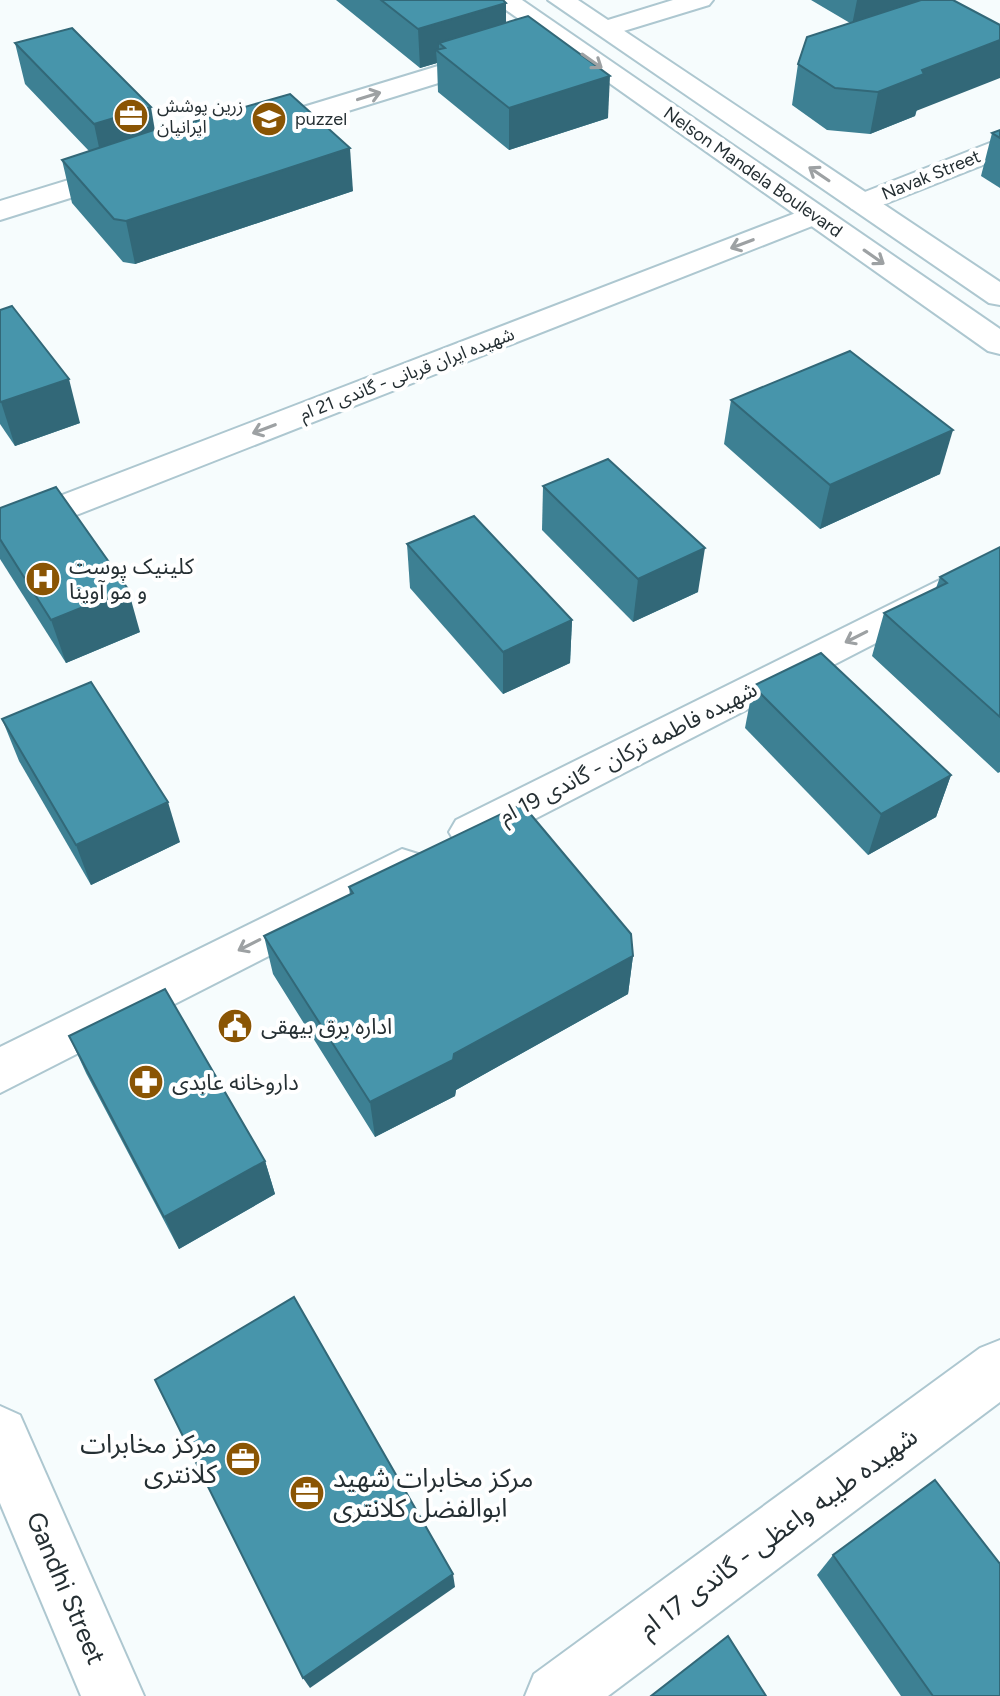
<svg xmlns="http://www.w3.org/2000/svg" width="1000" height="1696" viewBox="0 0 1000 1696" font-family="Figtree,'Noto Sans Arabic',sans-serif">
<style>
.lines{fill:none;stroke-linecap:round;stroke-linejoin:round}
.minor-casing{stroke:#adc7d0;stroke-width:4}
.major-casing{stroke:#adc7d0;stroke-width:4}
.minor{fill:#fff;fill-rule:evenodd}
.major{fill:#fff;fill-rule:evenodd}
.wall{fill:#3d8093}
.shaded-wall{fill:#326878}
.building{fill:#4795ab;stroke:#326878;stroke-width:2}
.oneway{stroke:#9da1a3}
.labels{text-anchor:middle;stroke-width:8;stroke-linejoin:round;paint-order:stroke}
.far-poi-label{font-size:18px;fill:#252f33;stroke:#fff;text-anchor:start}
.far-street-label{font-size:18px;fill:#252f33;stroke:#fff}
.poi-label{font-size:22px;fill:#252f33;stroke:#fff;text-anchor:start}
.street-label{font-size:22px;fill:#252f33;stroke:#fff}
.near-poi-label{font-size:26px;fill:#252f33;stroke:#fff;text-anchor:end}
.near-street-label{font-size:26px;fill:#252f33;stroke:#fff}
</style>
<rect width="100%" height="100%" fill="#f6fcfd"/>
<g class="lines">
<defs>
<g id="minor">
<path d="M 673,0 L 713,0 L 709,5 L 604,37 L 591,29 L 595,24 Z"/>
<path d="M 494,49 L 503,51 L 507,57 L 503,63 L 264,137 L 244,137 L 240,131 L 244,125 Z"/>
<path d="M 1000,139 L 1000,158 L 872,209 L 852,209 L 847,203 L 852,197 Z"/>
<path d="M 124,163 L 134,166 L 138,172 L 134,178 L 0,220 L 0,201 Z"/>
<path d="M 814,206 L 825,209 L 829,215 L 825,221 L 0,545 L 0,519 Z"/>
<path d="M 1000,550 L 1000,579 L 486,844 L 471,849 L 456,844 L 449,832 L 456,820 Z"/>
<path d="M 402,849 L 418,854 L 424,867 L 418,880 L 0,1093 L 0,1047 Z"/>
<path d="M 1000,1340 L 1000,1402 L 608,1696 L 525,1696 L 534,1674 L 980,1348 Z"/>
</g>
<g id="major">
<path d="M 492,0 L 522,0 L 1000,329 L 1000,354 L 988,351 Z"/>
<path d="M 548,0 L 578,0 L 1000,282 L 1000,305 L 989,303 Z"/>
<path d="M 0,1406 L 20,1415 L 144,1696 L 81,1696 L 0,1503 Z"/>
</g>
</defs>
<use href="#minor" class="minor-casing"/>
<use href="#major" class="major-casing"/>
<use href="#minor" class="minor"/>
<use href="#major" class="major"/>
</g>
<g class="wall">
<path d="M 336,0 L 503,0 L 506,3 L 506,23 L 608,118 L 509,150 L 438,92 L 437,63 L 420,68 Z"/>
<path d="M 811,0 L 953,0 L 915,116 L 870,134 L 827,130 L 792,105 L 798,64 L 850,23 Z"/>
<path d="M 15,43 L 155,130 L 172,128 L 353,191 L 135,264 L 123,262 L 72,203 L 62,160 L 89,151 L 25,84 Z"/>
<path d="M 1000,130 L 1000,188 L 981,176 L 992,133 Z"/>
<path d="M 0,310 L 80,423 L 15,446 L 0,424 Z"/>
<path d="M 731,400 L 940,474 L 820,529 L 724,444 Z"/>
<path d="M 543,486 L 698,592 L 633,622 L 542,530 Z"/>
<path d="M 0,508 L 140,632 L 66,663 L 0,559 Z"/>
<path d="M 407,544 L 572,620 L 570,663 L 503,694 L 410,588 Z"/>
<path d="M 1000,547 L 1000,772 L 998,773 L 872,656 L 884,613 L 936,588 L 940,577 Z"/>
<path d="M 753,686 L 951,775 L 936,817 L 868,855 L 745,728 Z"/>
<path d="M 2,719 L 180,842 L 91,885 L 19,761 Z"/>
<path d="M 349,887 L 633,956 L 628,994 L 456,1090 L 455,1096 L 375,1137 L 273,974 L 264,936 L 350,895 Z"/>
<path d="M 69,1036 L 265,1161 L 275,1194 L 179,1249 L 86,1073 Z"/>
<path d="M 833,1555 L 1000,1696 L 901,1696 L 817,1575 Z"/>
</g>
<g class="shaded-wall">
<path d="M 857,0 L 925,0 L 852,25 Z"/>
<path d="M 506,3 L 506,42 L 445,48 L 439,43 L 439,53 L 436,50 L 437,63 L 420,68 L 418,29 Z"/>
<path d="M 1000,40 L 1000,78 L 916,111 L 915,116 L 870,134 L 878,92 L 922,70 Z"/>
<path d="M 610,76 L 608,118 L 509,150 L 509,108 Z"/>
<path d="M 151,107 L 158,149 L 103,166 L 94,124 Z"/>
<path d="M 350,148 L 353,191 L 135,264 L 126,221 Z"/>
<path d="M 69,379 L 80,423 L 15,446 L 1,402 Z"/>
<path d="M 953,430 L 940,474 L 820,529 L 830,485 Z"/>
<path d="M 705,548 L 698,592 L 633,622 L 638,579 Z"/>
<path d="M 128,589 L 140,632 L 66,663 L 51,620 Z"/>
<path d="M 572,620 L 570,663 L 503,694 L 503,652 Z"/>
<path d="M 951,775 L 936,817 L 868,855 L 881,814 Z"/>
<path d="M 168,802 L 180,842 L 91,885 L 76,845 Z"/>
<path d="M 633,956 L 628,994 L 456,1090 L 455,1096 L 375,1137 L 370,1102 L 454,1054 Z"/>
<path d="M 265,1161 L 275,1194 L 179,1249 L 164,1217 Z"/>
<path d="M 453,1574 L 455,1587 L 310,1688 L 303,1678 Z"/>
</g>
<g class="building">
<path d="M 381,0 L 503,0 L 506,3 L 418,29 Z"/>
<path d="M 921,0 L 953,0 L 1000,25 L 1000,40 L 922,70 L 924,74 L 878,92 L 835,88 L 798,64 L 807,37 Z"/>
<path d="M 528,16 L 610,76 L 509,108 L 436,50 L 445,48 L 439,43 Z"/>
<path d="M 72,28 L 151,107 L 94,124 L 15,43 Z"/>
<path d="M 290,94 L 350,148 L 126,221 L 114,219 L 62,160 L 169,125 L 172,128 Z"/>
<path d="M 1000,130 L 1000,138 L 992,133 Z"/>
<path d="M 12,306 L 69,379 L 1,402 L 0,401 L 0,310 Z"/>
<path d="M 850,351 L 953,430 L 830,485 L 731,400 Z"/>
<path d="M 608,459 L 705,548 L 638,579 L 543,486 Z"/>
<path d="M 56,487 L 128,589 L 51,620 L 0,539 L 0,508 Z"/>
<path d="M 474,516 L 572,620 L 503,652 L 407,544 Z"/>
<path d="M 1000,547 L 1000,717 L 884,613 L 947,583 L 940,577 Z"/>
<path d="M 821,653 L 951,775 L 881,814 L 753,686 Z"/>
<path d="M 91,682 L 168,802 L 76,845 L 2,719 Z"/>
<path d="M 522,804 L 631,934 L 633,956 L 454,1054 L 453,1060 L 370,1102 L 264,936 L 353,893 L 349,887 Z"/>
<path d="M 165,989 L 265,1161 L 164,1217 L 69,1036 Z"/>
<path d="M 294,1297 L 453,1574 L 303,1678 L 155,1380 Z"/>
<path d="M 935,1480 L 1000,1564 L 1000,1696 L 933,1696 L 833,1555 Z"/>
<path d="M 728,1636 L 766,1696 L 651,1696 Z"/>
</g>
<defs><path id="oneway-shaft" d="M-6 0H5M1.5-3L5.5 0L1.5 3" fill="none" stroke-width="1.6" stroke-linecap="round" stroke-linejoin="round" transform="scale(2)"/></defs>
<g class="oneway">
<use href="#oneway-shaft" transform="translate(592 61) rotate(35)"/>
<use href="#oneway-shaft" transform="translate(369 96) rotate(-17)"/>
<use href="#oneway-shaft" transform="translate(819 174) rotate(-146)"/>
<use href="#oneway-shaft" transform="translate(742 244) rotate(159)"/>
<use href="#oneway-shaft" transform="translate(874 257) rotate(35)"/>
<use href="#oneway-shaft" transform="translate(264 429) rotate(159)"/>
<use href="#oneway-shaft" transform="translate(856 637) rotate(153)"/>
<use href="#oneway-shaft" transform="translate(249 945) rotate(153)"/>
</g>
<defs>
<symbol id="office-disc" viewBox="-11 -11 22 22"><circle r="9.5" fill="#8a5504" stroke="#fff"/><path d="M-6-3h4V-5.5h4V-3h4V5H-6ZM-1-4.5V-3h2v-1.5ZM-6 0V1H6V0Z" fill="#fff"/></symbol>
<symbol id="school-disc" viewBox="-11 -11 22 22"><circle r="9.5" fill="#8a5504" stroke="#fff"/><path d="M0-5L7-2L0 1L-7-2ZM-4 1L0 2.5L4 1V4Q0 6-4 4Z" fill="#fff"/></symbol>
<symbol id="hospital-disc" viewBox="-11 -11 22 22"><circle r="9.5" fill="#8a5504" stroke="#fff"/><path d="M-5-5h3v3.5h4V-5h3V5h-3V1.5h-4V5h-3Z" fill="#fff"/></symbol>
<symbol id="civic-disc" viewBox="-11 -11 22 22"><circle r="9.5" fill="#8a5504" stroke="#fff"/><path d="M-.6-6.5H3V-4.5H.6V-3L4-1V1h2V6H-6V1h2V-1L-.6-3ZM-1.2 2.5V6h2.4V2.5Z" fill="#fff"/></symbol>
<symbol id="pharmacy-disc" viewBox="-11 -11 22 22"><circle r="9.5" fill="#8a5504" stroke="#fff"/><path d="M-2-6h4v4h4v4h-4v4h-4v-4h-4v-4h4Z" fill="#fff"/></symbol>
</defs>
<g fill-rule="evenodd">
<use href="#office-disc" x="111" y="96" width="40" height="40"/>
<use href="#school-disc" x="249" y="99" width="40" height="40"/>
<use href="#hospital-disc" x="23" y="559" width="40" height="40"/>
<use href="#civic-disc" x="215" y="1006" width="40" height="40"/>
<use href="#pharmacy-disc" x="126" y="1062" width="40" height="40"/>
<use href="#office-disc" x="223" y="1439" width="40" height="40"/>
<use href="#office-disc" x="287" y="1473" width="40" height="40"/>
</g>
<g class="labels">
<g class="far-poi-label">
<text x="157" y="112">زرین پوشش<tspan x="157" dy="21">ایرانیان</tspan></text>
<text x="295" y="125">puzzel</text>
</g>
<g class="far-street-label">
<text transform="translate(753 172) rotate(35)" y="6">Nelson Mandela Boulevard</text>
<text transform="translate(931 175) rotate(-22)" y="6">Navak Street</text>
<text transform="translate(407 374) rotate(-21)" y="6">شهیده ایران قربانی - گاندی 21 ام</text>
</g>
<g class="poi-label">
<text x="69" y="574">کلینیک پوست<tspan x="69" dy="25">و مو آوینا</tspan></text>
<text x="261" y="1034">اداره برق بیهقی</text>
<text x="172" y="1090">داروخانه عابدی</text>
</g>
<g class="street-label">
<text transform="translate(628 752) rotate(-27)" y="8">شهیده فاطمه ترکان - گاندی 19 ام</text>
</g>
<g class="near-poi-label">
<text x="217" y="1453">مرکز مخابرات<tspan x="217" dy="30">کلانتری</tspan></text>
<text x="333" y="1487" text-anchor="start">مرکز مخابرات شهید<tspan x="333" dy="30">ابوالفضل کلانتری</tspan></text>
</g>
<g class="near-street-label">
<text transform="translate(778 1532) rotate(-36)" y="9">شهیده طیبه واعظی - گاندی 17 ام</text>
<text transform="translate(66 1588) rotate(67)" y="9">Gandhi Street</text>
</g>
</g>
</svg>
